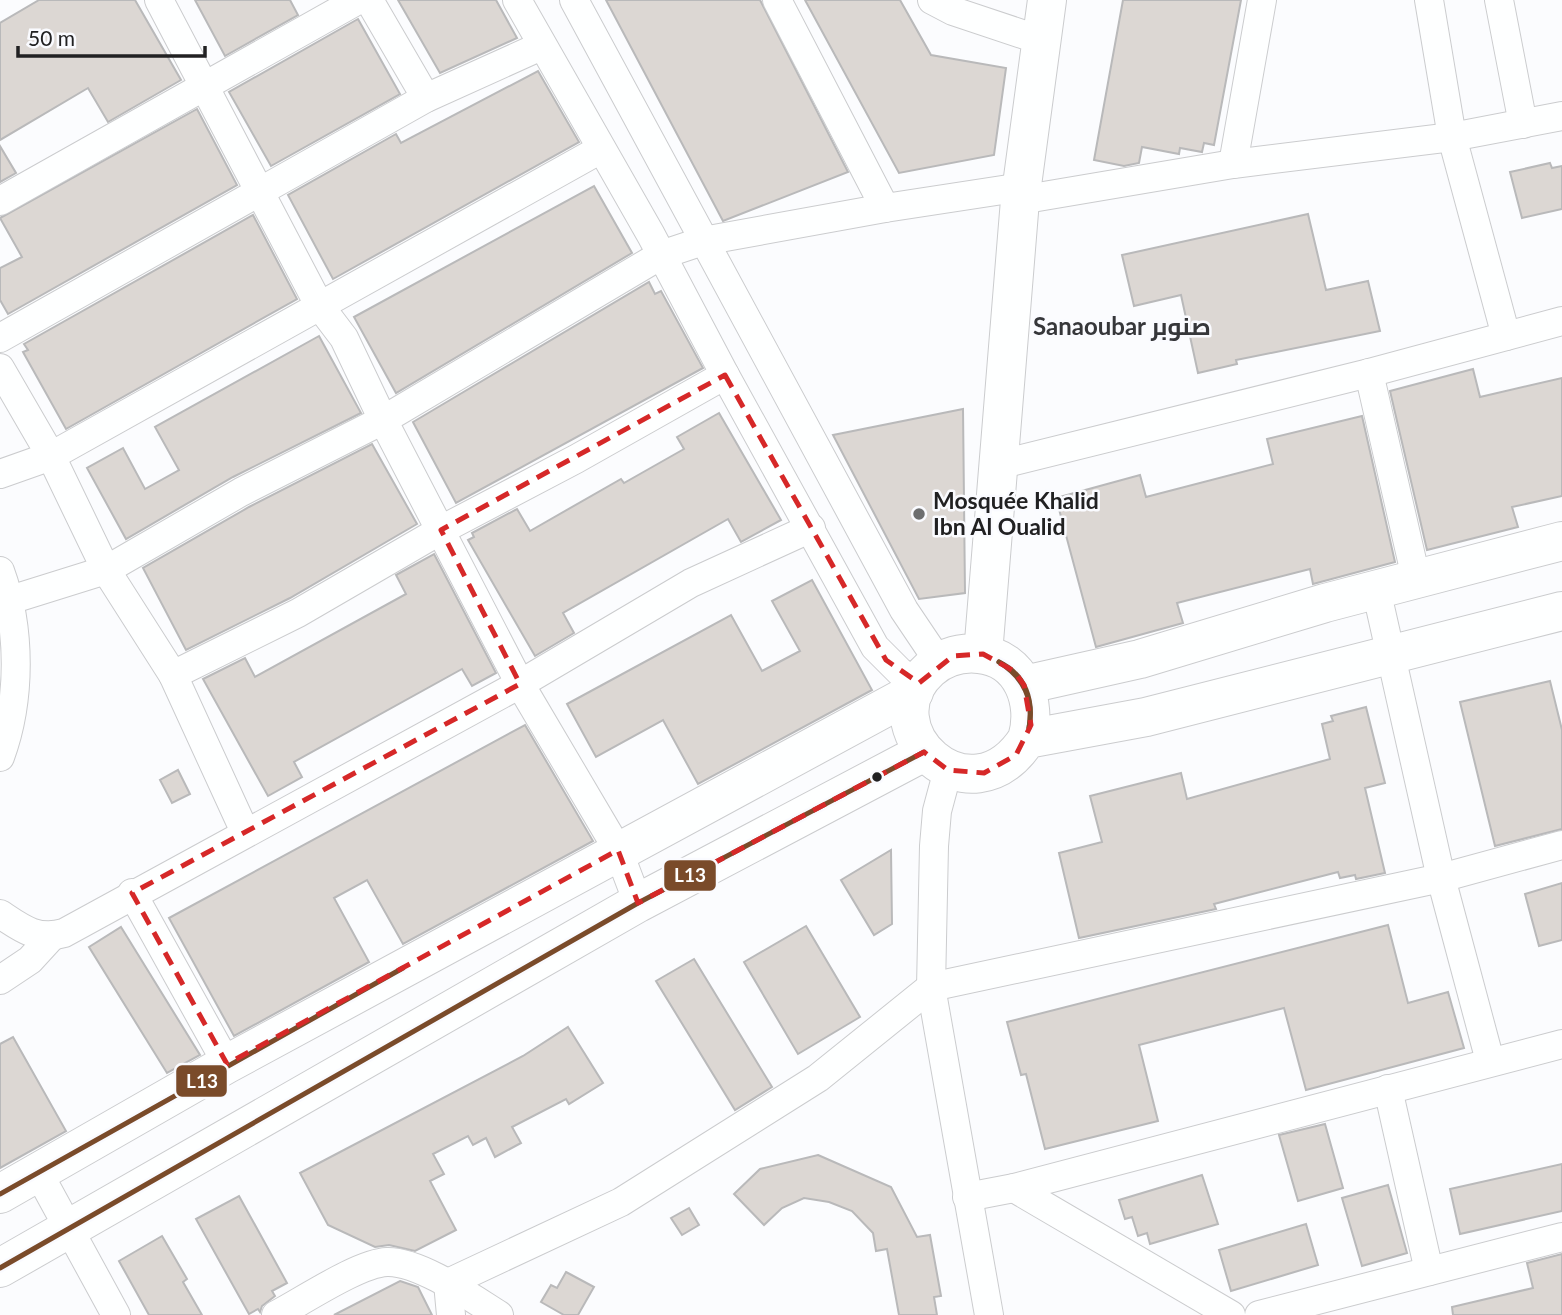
<svg xmlns="http://www.w3.org/2000/svg" width="1562" height="1315" viewBox="0 0 1562 1315" font-family="Lato,Cairo,sans-serif">
<style>
.building{fill:#dcd7d3;stroke:#b9b9ba;stroke-width:2}
.lines{fill:none;stroke-linecap:round;stroke-linejoin:round}
.street-casing{stroke:#cbccce;stroke-width:30}
.secondary-casing{stroke:#cbccce;stroke-width:40}
.street{stroke:#feffff;stroke-width:28}
.secondary{stroke:#feffff;stroke-width:38}
.bus-1-casing{stroke:#fafbff;stroke-width:10}
.bus-1{stroke:#7a4b2a;stroke-width:5}
.marked{fill:none;stroke:#d62828;stroke-width:5;stroke-dasharray:14 9;stroke-linejoin:round}
.poi-dot{fill:#6d6e6f;stroke:#fafbff;stroke-width:2.5}
.bus-dot{fill:#212122;stroke:#fafbff;stroke-width:2.5}
.labels{text-anchor:middle;stroke-width:5;stroke-linejoin:round;paint-order:stroke}
.poi-label{font-size:23px;font-weight:bold;fill:#212122;stroke:#fafbff;text-anchor:start}
.neighbourhood-label{font-size:24px;font-weight:bold;fill:#36373a;stroke:#fafbff}
.line-badge{stroke:#fafbff;stroke-width:2.5}
.badge-label{font-size:19px;text-anchor:middle;font-weight:bold;fill:#fff}
</style>
<rect width="100%" height="100%" fill="#fbfcfe"/>
<g class="building">
<path d="M 39,0 L 135,0 L 181,80 L 108,122 L 88,88 L 0,140 L 0,23 Z"/>
<path d="M 195,0 L 290,0 L 298,15 L 225,56 Z"/>
<path d="M 398,0 L 496,0 L 517,38 L 440,73 Z"/>
<path d="M 606,0 L 760,0 L 848,172 L 723,221 Z"/>
<path d="M 805,0 L 900,0 L 931,55 L 1006,68 L 994,155 L 899,173 Z"/>
<path d="M 1123,0 L 1241,0 L 1214,145 L 1204,143 L 1202,152 L 1180,148 L 1179,154 L 1142,147 L 1139,163 L 1124,166 L 1094,160 Z"/>
<path d="M 358,19 L 400,94 L 271,166 L 229,92 Z"/>
<path d="M 538,71 L 579,142 L 333,279 L 288,195 L 396,134 L 401,143 Z"/>
<path d="M 197,109 L 237,185 L 8,314 L 0,300 L 0,268 L 22,257 L 0,218 Z"/>
<path d="M 0,146 L 16,173 L 0,182 Z"/>
<path d="M 1550,163 L 1552,168 L 1562,166 L 1562,209 L 1522,218 L 1510,172 Z"/>
<path d="M 594,186 L 632,253 L 396,393 L 354,317 Z"/>
<path d="M 1308,214 L 1326,290 L 1368,281 L 1380,331 L 1236,360 L 1237,364 L 1198,373 L 1181,295 L 1134,306 L 1122,255 Z"/>
<path d="M 253,215 L 297,299 L 66,429 L 23,352 L 28,350 L 24,344 Z"/>
<path d="M 649,282 L 655,294 L 661,291 L 703,368 L 456,503 L 413,422 Z"/>
<path d="M 319,336 L 361,413 L 233,477 L 126,539 L 87,468 L 123,448 L 145,489 L 179,470 L 155,427 Z"/>
<path d="M 1473,369 L 1480,397 L 1562,378 L 1562,496 L 1512,507 L 1518,527 L 1427,550 L 1390,391 Z"/>
<path d="M 963,409 L 965,593 L 919,599 L 833,435 Z"/>
<path d="M 719,413 L 781,520 L 741,542 L 728,519 L 563,613 L 574,633 L 535,656 L 468,540 L 474,537 L 472,533 L 517,509 L 530,531 L 621,479 L 624,483 L 684,449 L 677,437 Z"/>
<path d="M 1362,416 L 1395,562 L 1313,584 L 1310,569 L 1177,603 L 1183,623 L 1096,647 L 1056,498 L 1140,475 L 1146,497 L 1273,464 L 1267,439 Z"/>
<path d="M 372,444 L 417,524 L 290,598 L 186,650 L 143,568 L 249,507 Z"/>
<path d="M 434,554 L 496,673 L 472,686 L 462,669 L 294,762 L 302,777 L 268,796 L 203,679 L 245,658 L 255,677 L 406,594 L 396,575 Z"/>
<path d="M 812,580 L 872,690 L 698,784 L 663,720 L 596,757 L 567,704 L 731,615 L 762,671 L 800,651 L 772,601 Z"/>
<path d="M 1550,681 L 1562,730 L 1562,829 L 1495,846 L 1460,702 Z"/>
<path d="M 1366,707 L 1385,783 L 1365,788 L 1385,873 L 1356,879 L 1355,875 L 1340,878 L 1338,872 L 1214,904 L 1216,909 L 1079,938 L 1059,853 L 1102,842 L 1090,796 L 1181,773 L 1187,799 L 1330,759 L 1322,724 L 1333,721 L 1331,716 Z"/>
<path d="M 525,725 L 593,841 L 403,944 L 367,880 L 334,898 L 369,962 L 234,1036 L 169,918 Z"/>
<path d="M 178,770 L 190,794 L 172,803 L 160,780 Z"/>
<path d="M 891,850 L 892,924 L 874,935 L 841,880 Z"/>
<path d="M 1562,883 L 1562,940 L 1539,946 L 1525,894 Z"/>
<path d="M 1388,925 L 1408,1003 L 1448,992 L 1464,1048 L 1306,1090 L 1284,1008 L 1139,1045 L 1158,1121 L 1045,1149 L 1026,1074 L 1021,1075 L 1007,1022 Z"/>
<path d="M 806,926 L 860,1017 L 798,1054 L 744,962 Z"/>
<path d="M 121,927 L 200,1055 L 167,1073 L 89,947 Z"/>
<path d="M 694,959 L 772,1087 L 735,1110 L 656,981 Z"/>
<path d="M 568,1027 L 603,1083 L 569,1104 L 566,1099 L 512,1127 L 521,1143 L 495,1157 L 486,1138 L 473,1145 L 468,1136 L 433,1154 L 444,1174 L 430,1181 L 456,1230 L 415,1251 L 389,1245 L 375,1247 L 328,1225 L 300,1173 L 523,1056 Z"/>
<path d="M 13,1037 L 66,1131 L 0,1168 L 0,1044 Z"/>
<path d="M 1325,1124 L 1343,1188 L 1298,1201 L 1279,1135 Z"/>
<path d="M 818,1155 L 891,1187 L 917,1237 L 930,1235 L 941,1296 L 934,1297 L 937,1315 L 899,1315 L 887,1249 L 876,1251 L 873,1233 L 852,1211 L 829,1202 L 804,1198 L 782,1208 L 764,1225 L 734,1194 L 760,1169 Z"/>
<path d="M 1562,1164 L 1562,1211 L 1460,1234 L 1450,1189 Z"/>
<path d="M 1202,1175 L 1218,1224 L 1150,1244 L 1147,1233 L 1138,1236 L 1132,1217 L 1125,1219 L 1119,1200 Z"/>
<path d="M 1388,1185 L 1407,1253 L 1362,1266 L 1342,1198 Z"/>
<path d="M 239,1196 L 287,1283 L 272,1291 L 275,1296 L 262,1306 L 260,1312 L 258,1309 L 249,1314 L 196,1219 Z"/>
<path d="M 689,1208 L 699,1225 L 682,1235 L 671,1218 Z"/>
<path d="M 1306,1224 L 1318,1265 L 1231,1291 L 1219,1250 Z"/>
<path d="M 162,1236 L 187,1279 L 183,1282 L 202,1315 L 149,1315 L 119,1261 Z"/>
<path d="M 1562,1254 L 1562,1315 L 1453,1315 L 1452,1307 L 1533,1288 L 1527,1263 Z"/>
<path d="M 566,1272 L 594,1287 L 578,1315 L 564,1315 L 541,1302 L 551,1285 L 557,1288 Z"/>
<path d="M 400,1281 L 418,1287 L 432,1315 L 334,1315 Z"/>
</g>
<g class="lines">
<defs>
<g id="street">
<path d="M 159,0 L 319,305 L 344,338 L 383,420 L 520,684 L 618,850 L 638,903"/>
<path d="M 369,0 L 426,98"/>
<path d="M 517,0 L 651,235 L 725,375 L 875,647 L 900,672 L 919,683"/>
<path d="M 574,0 L 904,610 L 939,662"/>
<path d="M 777,0 L 885,208"/>
<path d="M 932,0 L 953,11 L 1040,40"/>
<path d="M 1429,0 L 1452,137 L 1506,336"/>
<path d="M 1499,0 L 1523,124"/>
<path d="M 1233,164 L 1262,0"/>
<path d="M 1020,200 L 1233,164 L 1452,137 L 1562,116"/>
<path d="M 0,201 L 358,0"/>
<path d="M 0,338 L 426,98 L 541,46"/>
<path d="M 0,368 L 51,456 L 106,570 L 173,675 L 245,832"/>
<path d="M 1369,373 L 1416,578"/>
<path d="M 998,465 L 1369,373 L 1562,321"/>
<path d="M 0,474 L 51,456 L 601,149"/>
<path d="M 0,571 C 21,628 21,700 0,757"/>
<path d="M 1376,589 L 1441,878 L 1490,1061"/>
<path d="M 10,600 L 106,570 L 241,492 L 383,420 L 661,255 L 703,241 L 885,208 L 1022,187"/>
<path d="M 173,675 L 298,613 L 441,530 L 576,459 L 725,375"/>
<path d="M 948,770 L 937,811 L 934,846 L 931,987 L 989,1315"/>
<path d="M 132,893 L 227,1064"/>
<path d="M 0,914 C 21,928 37,941 64,933 L 520,684 L 691,583 L 811,528"/>
<path d="M 0,980 L 30,960 L 52,936"/>
<path d="M 1388,1089 L 1429,1271"/>
<path d="M 39,1174 L 116,1315"/>
<path d="M 1014,1188 L 1231,1315"/>
<path d="M 967,1197 L 1014,1188 L 1562,1044"/>
<path d="M 276,1315 C 303,1301 359,1263 387,1262 C 419,1261 472,1298 499,1315"/>
<path d="M 451,1315 L 448,1283 L 621,1202 L 818,1078 L 931,987 L 1441,878 L 1562,845"/>
<path d="M 1259,1315 L 1562,1237"/>
</g>
<g id="secondary">
<path d="M 983,654 L 1020,200 L 1047,0"/>
<path d="M 1024,685 L 1140,659 L 1325,603 L 1562,541"/>
<path d="M 1027,739 C 1038,703 1022,658 979,654 C 961,652 944,657 930,669 C 865,727 970,827 1027,739 L 1146,717 L 1562,611"/>
<path d="M 0,1194 L 227,1064 L 914,692"/>
<path d="M 0,1268 L 638,903 L 924,752"/>
</g>
</defs>
<use href="#street" class="street-casing"/>
<use href="#secondary" class="secondary-casing"/>
<use href="#street" class="street"/>
<use href="#secondary" class="secondary"/>
<defs>
<g id="bus-1">
<path d="M 999,662 C 1026,675 1034,701 1029,728"/>
<path d="M 999,662 C 1024,678 1034,699 1029,728"/>
<path d="M 0,1194 L 403,968"/>
<path d="M 0,1268 L 638,903 L 924,752"/>
</g>
</defs>
<use href="#bus-1" class="bus-1-casing"/>
<use href="#bus-1" class="bus-1"/>
</g>
<path class="marked" d="M 725,375 L 886,660 L 919,683 L 953,656 L 983,654 L 1014,671 L 1024,685 L 1031,725 L 1016,755 L 984,773 L 948,770 L 924,752 L 638,903 L 618,850 L 227,1064 L 132,893 L 520,684 L 441,530 Z"/>
<circle class="poi-dot" cx="919" cy="514" r="7"/>
<circle class="bus-dot" cx="877" cy="777" r="6"/>
<g class="labels">
<g class="poi-label">
<text x="933" y="509">Mosquée Khalid<tspan x="933" dy="26">Ibn Al Oualid</tspan></text>
</g>
<g class="neighbourhood-label">
<text x="1122" y="335">Sanaoubar صنوبر</text>
</g>
</g>
<g class="line-badge">
<rect x="663" y="859" width="54" height="33" rx="7" fill="#7a4b2a"/>
<rect x="175" y="1064" width="53" height="34" rx="7" fill="#7a4b2a"/>
</g>
<g class="badge-label">
<text x="690" y="882">L13</text>
<text x="202" y="1088">L13</text>
</g>
<path d="M18 46v10h187v-10" fill="none" stroke="#212122" stroke-width="3.5"/>
<text x="28" y="46" font-size="21" fill="#212122" stroke="#fafbff" stroke-width="5" paint-order="stroke">50 m</text>
</svg>
